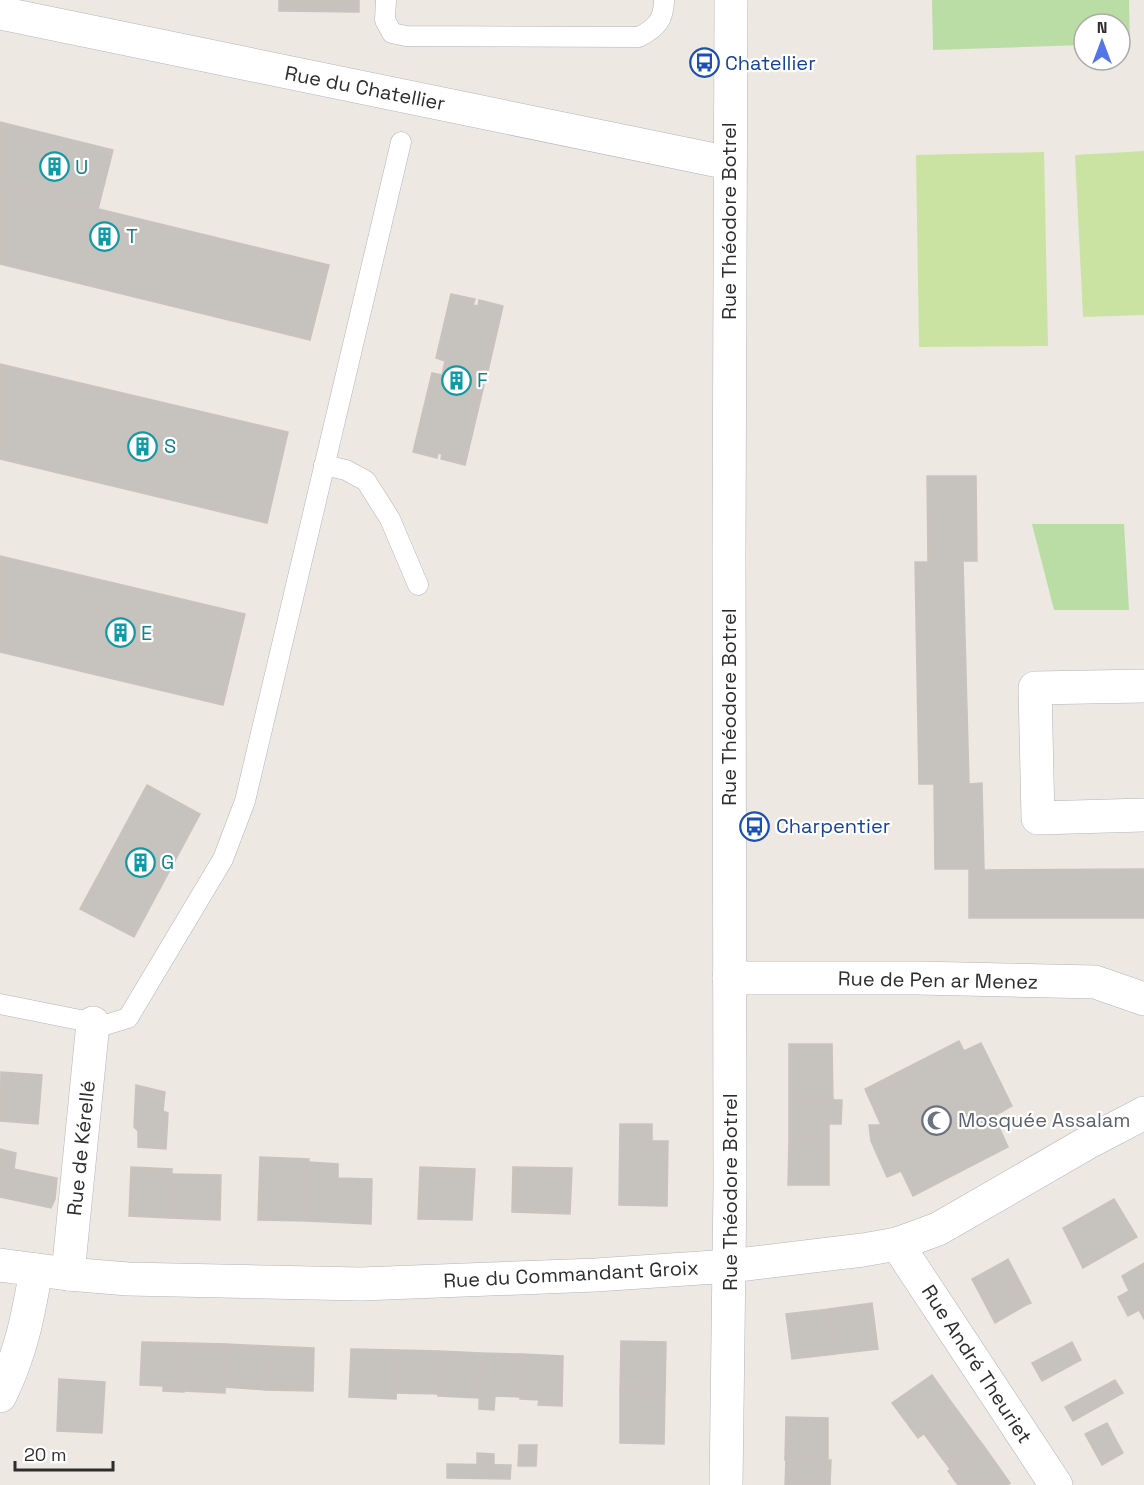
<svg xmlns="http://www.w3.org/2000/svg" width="1144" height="1485" viewBox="0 0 1144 1485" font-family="'Space Grotesk',sans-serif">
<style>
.green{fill:#badda5}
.pitch{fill:#cae3a2}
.building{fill:#c6c2bd;stroke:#c9c3bb;stroke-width:1.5}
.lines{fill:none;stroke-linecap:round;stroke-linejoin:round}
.lane-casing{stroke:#b2b4bc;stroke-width:21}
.street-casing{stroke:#b2b4bc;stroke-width:34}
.secondary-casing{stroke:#b2b4bc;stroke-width:34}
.lane{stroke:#fff;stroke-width:20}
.street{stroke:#fff;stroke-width:33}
.secondary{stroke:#fff;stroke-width:33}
.labels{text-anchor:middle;stroke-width:4.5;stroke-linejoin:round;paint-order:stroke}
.transit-label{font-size:20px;fill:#164399;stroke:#fff;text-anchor:start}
.street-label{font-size:20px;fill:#2d2d2d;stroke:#fff}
.culture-label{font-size:20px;fill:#0d838f;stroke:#fff;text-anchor:start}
.worship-label{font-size:20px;fill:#5b616d;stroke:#fff;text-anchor:start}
</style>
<rect width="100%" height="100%" fill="#ede8e2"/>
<g class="green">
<path d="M 932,0 L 1129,0 L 1130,43 L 1120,44 L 1120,24 L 1084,24 L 1084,45 L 933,50 Z"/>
<path d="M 1032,524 L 1124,524 L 1129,610 L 1054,610 Z"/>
</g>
<g class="pitch">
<path d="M 1144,151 L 1144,315 L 1083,317 L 1075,155 Z"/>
<path d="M 1044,152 L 1048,346 L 919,347 L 916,155 Z"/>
</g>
<g class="building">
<path d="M 279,0 L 359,0 L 359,12 L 279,11 Z"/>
<path d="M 0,122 L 113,150 L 98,209 L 0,185 Z"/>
<path d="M 0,185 L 329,265 L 310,340 L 0,264 Z"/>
<path d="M 451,294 L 475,299 L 473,305 L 478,306 L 479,300 L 503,306 L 488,371 L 484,370 L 481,384 L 484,385 L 465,465 L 441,459 L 442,454 L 438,453 L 437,458 L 413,452 L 432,373 L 442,375 L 445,361 L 436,358 Z"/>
<path d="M 0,364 L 288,432 L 267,523 L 0,459 Z"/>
<path d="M 927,476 L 976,476 L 977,561 L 963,561 L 969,784 L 982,783 L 984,870 L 1144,869 L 1144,918 L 969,918 L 969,869 L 935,869 L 934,784 L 919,784 L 915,562 L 928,562 Z"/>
<path d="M 0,556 L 245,614 L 223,705 L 0,652 Z"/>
<path d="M 147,785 L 200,814 L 134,937 L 80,909 Z"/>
<path d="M 959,1041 L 964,1051 L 981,1043 L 1012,1106 L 994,1116 L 1008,1147 L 913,1196 L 901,1171 L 887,1177 L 871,1141 L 869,1125 L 881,1125 L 865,1089 Z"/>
<path d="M 789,1044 L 832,1044 L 833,1100 L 789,1100 Z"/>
<path d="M 1,1072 L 42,1075 L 38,1124 L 0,1121 Z"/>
<path d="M 136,1085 L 165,1092 L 163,1111 L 168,1113 L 166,1149 L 138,1147 L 138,1131 L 134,1127 Z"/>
<path d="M 789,1100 L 842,1100 L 841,1124 L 829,1124 L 829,1141 L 789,1141 Z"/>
<path d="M 620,1124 L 652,1124 L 652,1141 L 668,1141 L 667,1206 L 619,1205 Z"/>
<path d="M 789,1141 L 829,1141 L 829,1185 L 788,1185 Z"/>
<path d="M 0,1149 L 16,1153 L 14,1169 L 0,1166 Z"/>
<path d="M 260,1157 L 309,1159 L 307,1221 L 258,1220 Z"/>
<path d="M 309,1162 L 338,1164 L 338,1178 L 372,1179 L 371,1224 L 307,1221 Z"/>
<path d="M 0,1166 L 57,1178 L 55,1199 L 51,1208 L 0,1197 Z"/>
<path d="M 131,1167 L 172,1169 L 170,1218 L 129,1216 Z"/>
<path d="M 420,1167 L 475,1169 L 472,1220 L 418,1219 Z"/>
<path d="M 513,1167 L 572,1168 L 570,1214 L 512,1212 Z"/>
<path d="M 172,1174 L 221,1175 L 220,1220 L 170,1218 Z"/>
<path d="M 1114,1199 L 1137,1237 L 1083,1268 L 1063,1228 Z"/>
<path d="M 1008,1259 L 1031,1303 L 1028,1304 L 1005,1261 Z"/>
<path d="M 1005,1261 L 1028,1304 L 995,1323 L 972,1279 Z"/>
<path d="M 1144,1263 L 1144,1319 L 1139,1310 L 1128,1316 L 1118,1297 L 1129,1291 L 1122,1276 Z"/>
<path d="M 872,1303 L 878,1349 L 835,1354 L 829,1309 Z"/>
<path d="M 829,1309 L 835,1354 L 792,1359 L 786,1314 Z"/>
<path d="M 621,1341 L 666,1342 L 665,1392 L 620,1391 Z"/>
<path d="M 142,1342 L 185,1343 L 184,1392 L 163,1391 L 163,1386 L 140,1385 Z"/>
<path d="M 1072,1342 L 1081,1360 L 1042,1381 L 1032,1363 Z"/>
<path d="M 185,1343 L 226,1344 L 225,1393 L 184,1391 Z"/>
<path d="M 226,1344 L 267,1346 L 266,1390 L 225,1387 Z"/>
<path d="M 267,1346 L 314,1348 L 313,1391 L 266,1390 Z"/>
<path d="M 351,1349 L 398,1350 L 396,1399 L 349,1397 Z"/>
<path d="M 398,1350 L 439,1351 L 438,1394 L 396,1393 Z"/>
<path d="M 439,1351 L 480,1353 L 479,1398 L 438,1396 Z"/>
<path d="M 480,1353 L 522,1354 L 520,1397 L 495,1396 L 494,1410 L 479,1409 Z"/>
<path d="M 522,1354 L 563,1356 L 562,1406 L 538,1405 L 539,1400 L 520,1399 Z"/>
<path d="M 932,1375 L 957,1410 L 918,1438 L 892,1403 Z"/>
<path d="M 59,1379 L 105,1382 L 102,1433 L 57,1431 Z"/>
<path d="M 1115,1380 L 1123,1393 L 1073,1421 L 1065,1407 Z"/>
<path d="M 620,1391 L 665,1392 L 664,1444 L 620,1443 Z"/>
<path d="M 957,1410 L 983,1445 L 950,1469 L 924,1434 Z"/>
<path d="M 786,1417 L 828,1418 L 828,1460 L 785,1460 Z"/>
<path d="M 1107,1423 L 1123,1453 L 1102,1465 L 1085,1434 Z"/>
<path d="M 519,1445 L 537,1445 L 536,1466 L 518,1466 Z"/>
<path d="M 983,1445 L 1010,1483 L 1007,1485 L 958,1485 L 948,1471 Z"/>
<path d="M 477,1453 L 494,1454 L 494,1465 L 477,1465 Z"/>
<path d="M 786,1460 L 831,1460 L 830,1485 L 785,1485 Z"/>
<path d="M 447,1464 L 511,1465 L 510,1479 L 447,1478 Z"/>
</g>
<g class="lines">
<defs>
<g id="lane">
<path d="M 386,0 L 385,20 L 392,33 L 406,36 L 639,37 C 656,28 664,20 664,0"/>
<path d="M 324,465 L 346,470 L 366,481 L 390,519 L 418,585"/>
<path d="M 0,1004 L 105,1025 L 128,1018 L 223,859 L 245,801 L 401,142"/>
</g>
<g id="street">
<path d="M 0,13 L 729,163"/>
<path d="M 1144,686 L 1035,688 L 1038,818 L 1144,815"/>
<path d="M 729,978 L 918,978 L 1095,982 L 1144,999"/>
<path d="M 897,1244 L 1056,1485"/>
<path d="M 0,1265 L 68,1274 L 128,1279 L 361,1284 L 596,1275 L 730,1266 L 863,1250 L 897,1244 L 938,1229 L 1087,1143 L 1144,1113"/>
<path d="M 68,1274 L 93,1023"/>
<path d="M 0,1396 C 21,1353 28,1317 36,1270"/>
</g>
<path id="secondary" d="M 726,1485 L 730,1187 L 729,552 L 731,0"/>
</defs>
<use href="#lane" class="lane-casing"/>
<use href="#street" class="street-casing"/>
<use href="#secondary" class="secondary-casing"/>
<use href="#lane" class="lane"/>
<use href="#street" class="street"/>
<use href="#secondary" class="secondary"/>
</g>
<defs>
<symbol id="bus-ring" viewBox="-11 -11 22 22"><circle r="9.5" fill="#fff" stroke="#1a4fb4" stroke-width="1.5"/><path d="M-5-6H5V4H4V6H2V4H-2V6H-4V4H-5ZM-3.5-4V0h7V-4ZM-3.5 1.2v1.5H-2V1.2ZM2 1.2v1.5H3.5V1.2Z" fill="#1a4fb4"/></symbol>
<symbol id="building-ring" viewBox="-11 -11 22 22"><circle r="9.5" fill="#fff" stroke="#0f9aa8" stroke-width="1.5"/><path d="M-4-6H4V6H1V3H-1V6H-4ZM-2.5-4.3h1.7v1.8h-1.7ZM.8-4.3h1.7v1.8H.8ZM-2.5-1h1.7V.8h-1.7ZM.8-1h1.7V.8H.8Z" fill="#0f9aa8"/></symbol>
<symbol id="mosque-ring" viewBox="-11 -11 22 22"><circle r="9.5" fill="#fff" stroke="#6b7280" stroke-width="1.5"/><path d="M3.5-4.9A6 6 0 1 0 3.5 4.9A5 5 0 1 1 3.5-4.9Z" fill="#6b7280"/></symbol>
</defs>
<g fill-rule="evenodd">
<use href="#bus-ring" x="688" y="46" width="33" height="33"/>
<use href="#building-ring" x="38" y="150" width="33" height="33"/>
<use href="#building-ring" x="88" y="220" width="33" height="33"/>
<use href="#building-ring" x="440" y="364" width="33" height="33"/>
<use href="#building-ring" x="126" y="430" width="33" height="33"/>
<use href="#building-ring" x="104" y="616" width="33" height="33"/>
<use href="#bus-ring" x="738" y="810" width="33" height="33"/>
<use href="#building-ring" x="124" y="846" width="33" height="33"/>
<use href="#mosque-ring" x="920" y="1104" width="33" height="33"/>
</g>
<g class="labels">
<g class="transit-label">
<text x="725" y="70">Chatellier</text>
<text x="776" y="833">Charpentier</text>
</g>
<g class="street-label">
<text transform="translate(365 88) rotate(11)" y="7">Rue du Chatellier</text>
<text transform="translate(729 221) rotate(-90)" y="7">Rue Théodore Botrel</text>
<text transform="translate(729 707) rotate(-90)" y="7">Rue Théodore Botrel</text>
<text transform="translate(938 980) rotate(1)" y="7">Rue de Pen ar Menez</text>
<text transform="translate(81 1148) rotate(-84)" y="7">Rue de Kérellé</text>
<text transform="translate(730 1192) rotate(-90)" y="7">Rue Théodore Botrel</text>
<text transform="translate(571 1274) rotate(-3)" y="7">Rue du Commandant Groix</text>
<text transform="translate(977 1364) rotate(57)" y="7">Rue André Theuriet</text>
</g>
<g class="culture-label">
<text x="75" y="174">U</text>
<text x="126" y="243">T</text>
<text x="477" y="387">F</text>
<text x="164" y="453">S</text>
<text x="141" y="640">E</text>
<text x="161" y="869">G</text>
</g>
<g class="worship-label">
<text x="958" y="1127">Mosquée Assalam</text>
</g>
</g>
<g transform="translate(1102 42)"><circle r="28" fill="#ffffff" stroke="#ababab" stroke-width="1.5"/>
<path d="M0-4.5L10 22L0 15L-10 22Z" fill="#5475e7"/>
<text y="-9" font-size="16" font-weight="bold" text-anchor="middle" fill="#2d2d2d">N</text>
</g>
<path d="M15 1461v9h98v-9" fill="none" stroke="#2d2d2d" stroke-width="3"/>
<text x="24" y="1461" font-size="18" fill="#2d2d2d" stroke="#ffffff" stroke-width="4.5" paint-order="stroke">20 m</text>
</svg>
